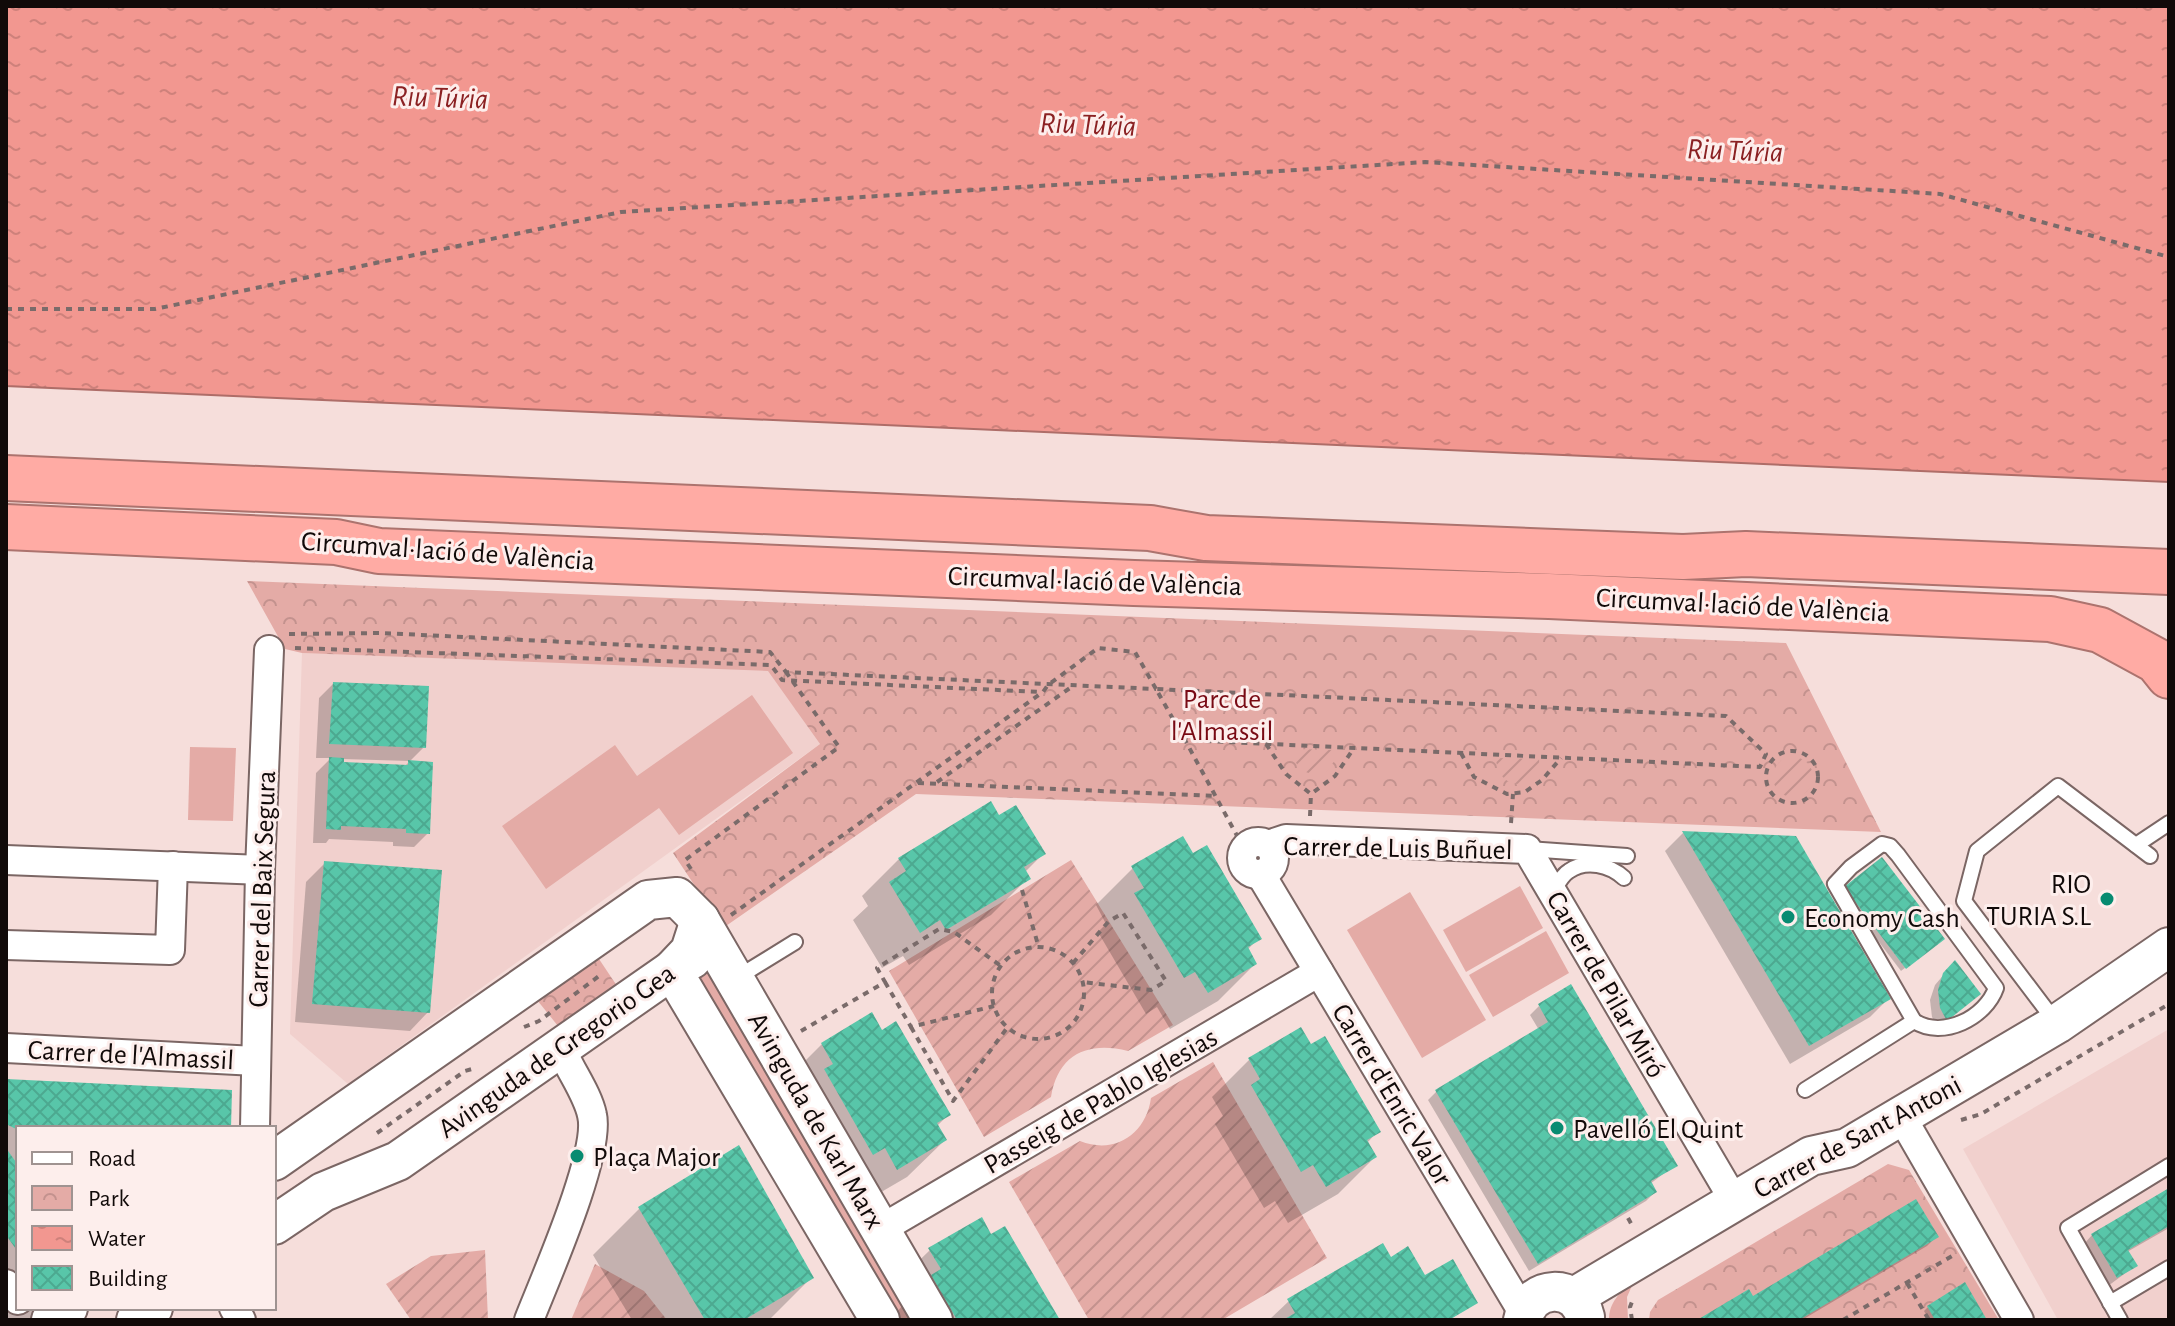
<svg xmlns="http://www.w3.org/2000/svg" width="2175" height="1326" viewBox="0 0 2175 1326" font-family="'Alegreya Sans',sans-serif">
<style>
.built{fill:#f1d0cd}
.grass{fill:#e4aba6}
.park{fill:url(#park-crowns)}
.garden{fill:url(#garden-furrows)}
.water{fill:url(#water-ripples);stroke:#ae6d68;stroke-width:2}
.shadow{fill:#0003}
.building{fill:url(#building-cross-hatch)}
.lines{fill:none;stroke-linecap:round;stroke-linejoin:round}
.lane-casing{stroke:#7b6664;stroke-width:18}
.street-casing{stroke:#7b6664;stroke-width:32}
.secondary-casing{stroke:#7b6664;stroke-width:42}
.highway-casing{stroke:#ac736e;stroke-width:48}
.path{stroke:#7a6b6a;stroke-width:4;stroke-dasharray:6 6;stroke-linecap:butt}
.lane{stroke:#fff;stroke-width:14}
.street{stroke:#fff;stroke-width:28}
.secondary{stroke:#fff;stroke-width:38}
.highway{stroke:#ffaba4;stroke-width:44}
.poi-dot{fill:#088b71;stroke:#fdeeec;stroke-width:3}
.labels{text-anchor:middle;stroke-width:6;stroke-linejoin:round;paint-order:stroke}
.street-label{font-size:28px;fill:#110a09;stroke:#fdeeec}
.park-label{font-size:28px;fill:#780a14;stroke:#fdeeec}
.poi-label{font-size:28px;fill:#110a09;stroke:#fdeeec;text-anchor:start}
.water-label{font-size:30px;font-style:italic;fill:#8b2123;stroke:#fdeeec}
</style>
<defs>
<pattern id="park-crowns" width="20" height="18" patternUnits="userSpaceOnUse" patternTransform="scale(2)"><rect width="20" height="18" fill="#e4aba6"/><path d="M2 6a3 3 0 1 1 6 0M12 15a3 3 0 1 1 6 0" fill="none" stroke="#c3928e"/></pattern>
<pattern id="garden-furrows" width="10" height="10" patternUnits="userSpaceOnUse" patternTransform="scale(2)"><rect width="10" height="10" fill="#e4aba6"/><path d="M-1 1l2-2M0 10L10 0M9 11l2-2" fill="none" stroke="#c3928e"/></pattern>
<pattern id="water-ripples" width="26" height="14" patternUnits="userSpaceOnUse" patternTransform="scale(2)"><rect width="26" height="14" fill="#f29790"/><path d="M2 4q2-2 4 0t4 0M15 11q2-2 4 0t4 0" fill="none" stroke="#ce817b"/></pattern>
<pattern id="building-cross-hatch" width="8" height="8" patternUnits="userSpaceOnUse" patternTransform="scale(2)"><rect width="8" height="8" fill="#58c6a9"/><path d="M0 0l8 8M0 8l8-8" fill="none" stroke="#4ca990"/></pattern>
</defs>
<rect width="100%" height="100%" fill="#f6dedb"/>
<g class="built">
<path d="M 302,653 L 768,670 L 820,744 L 348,1084 L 290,1034 Z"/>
<path d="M 2169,1029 L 2169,1320 L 2058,1320 L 1963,1149 Z"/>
</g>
<g class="grass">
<path d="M 752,695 L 793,753 L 679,835 L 659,808 L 546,889 L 502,826 L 615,745 L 637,776 Z"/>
<path d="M 190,747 L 236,748 L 233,821 L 188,820 Z"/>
<path d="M 1520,886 L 1543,928 L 1466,972 L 1443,930 Z"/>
<path d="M 1410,892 L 1486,1020 L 1422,1058 L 1347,930 Z"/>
<path d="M 1546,931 L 1569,973 L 1493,1017 L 1469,975 Z"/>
<path d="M 718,964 L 923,1320 L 889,1320 L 693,978 Z"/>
<path d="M 1634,1281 L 1627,1297 L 1628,1320 L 1609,1320 C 1609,1302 1620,1292 1634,1281 Z"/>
</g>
<g class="park">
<path d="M 247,581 L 1786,643 L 1881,832 L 916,794 L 723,928 L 673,853 L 820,744 L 768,671 L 302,653 L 285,649 Z"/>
<path d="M 595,953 L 617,986 L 558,1026 L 533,995 Z"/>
<path d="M 1888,1164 L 1909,1170 L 1999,1320 L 1649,1320 L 1650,1312 L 1658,1300 Z"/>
</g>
<g class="garden">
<path d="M 1294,749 L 1336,750 L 1335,760 L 1327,771 C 1309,779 1292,769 1294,749 Z"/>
<circle cx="1793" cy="777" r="20"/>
<path d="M 1496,758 L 1539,759 C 1542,791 1497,794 1496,758 Z"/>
<path d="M 1071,860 L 1173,1025 L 1128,1051 C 1088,1041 1058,1054 1051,1097 L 984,1137 L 889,971 Z"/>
<path d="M 1213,1062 L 1327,1258 L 1222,1320 L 1089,1320 L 1009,1182 L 1080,1141 C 1115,1155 1146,1134 1151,1098 Z"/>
<path d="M 485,1250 L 488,1320 L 411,1320 L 386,1284 L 431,1256 Z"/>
<path d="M 595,1264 L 644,1291 L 667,1320 L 571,1320 Z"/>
</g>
<path class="water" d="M 6,6 L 2169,6 L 2169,482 L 6,386 Z"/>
<g class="shadow">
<path d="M 333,684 L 424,747 L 410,761 L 342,759 L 342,764 L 405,766 L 409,762 L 428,833 L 414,847 L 393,846 L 393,842 L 329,839 L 326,843 L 313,843 L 316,773 L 331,758 L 316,758 L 319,698 Z"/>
<path d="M 1683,833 L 1795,838 L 1889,998 L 1870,1017 L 1790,1064 L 1665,851 Z"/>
<path d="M 1043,854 L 1025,872 L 1028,878 L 991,915 L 909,965 L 903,956 L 882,968 L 853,920 L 868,906 L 862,896 L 899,859 Z"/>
<path d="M 1192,856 L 1259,938 L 1247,950 L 1255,964 L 1218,1001 L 1170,1029 L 1157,1007 L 1146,1014 L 1098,932 L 1106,924 L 1096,905 L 1133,868 Z"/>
<path d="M 1882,860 L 1938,942 L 1901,971 L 1841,892 Z"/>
<path d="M 325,863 L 428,1012 L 410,1031 L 295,1022 L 306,882 Z"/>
<path d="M 1946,972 L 1979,994 L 1938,1028 L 1932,1017 L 1930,1000 L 1935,985 Z"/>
<path d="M 1539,1006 L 1675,1165 L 1650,1184 L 1655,1192 L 1646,1201 L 1529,1271 L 1428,1100 L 1437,1091 L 1539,1030 L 1530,1015 Z"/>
<path d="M 822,1044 L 948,1115 L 937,1126 L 945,1140 L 907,1177 L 859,1205 L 785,1081 Z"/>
<path d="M 1311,1047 L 1378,1131 L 1367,1143 L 1375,1157 L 1338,1194 L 1288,1223 L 1275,1201 L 1264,1208 L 1215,1124 L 1223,1116 L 1212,1097 L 1249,1060 Z"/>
<path d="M 6,1081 L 18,1128 L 18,1308 L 45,1308 L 28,1320 L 6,1320 Z"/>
<path d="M 738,1148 L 811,1278 L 769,1320 L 632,1320 L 593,1255 L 639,1209 Z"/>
<path d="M 2169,1191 L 2169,1228 L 2127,1252 L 2135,1266 L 2108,1286 L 2084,1244 L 2092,1235 Z"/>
<path d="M 991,1237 L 1058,1320 L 899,1320 L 895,1314 L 903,1305 L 892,1287 L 930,1250 Z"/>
<path d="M 1936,1237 L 1927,1246 L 1802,1320 L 1701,1320 L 1752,1299 Z"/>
<path d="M 1390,1259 L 1476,1303 L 1449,1320 L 1269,1320 L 1289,1301 Z"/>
<path d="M 1928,1307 L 1985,1320 L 1929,1320 L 1924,1311 Z"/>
</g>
<g class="building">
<path d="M 333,682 L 429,686 L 426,748 L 329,744 Z"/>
<path d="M 329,757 L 344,758 L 344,762 L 408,765 L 408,760 L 433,762 L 430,834 L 406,833 L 406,829 L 341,826 L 341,830 L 326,829 Z"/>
<path d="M 991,801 L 999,815 L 1016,805 L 1046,854 L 1024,867 L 1031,879 L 946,930 L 940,920 L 920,933 L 889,882 L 906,871 L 898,858 Z"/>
<path d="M 1682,831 L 1796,836 L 1891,999 L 1809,1046 Z"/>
<path d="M 1183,836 L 1193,853 L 1207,845 L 1262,939 L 1248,947 L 1257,964 L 1208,993 L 1195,972 L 1184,978 L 1134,893 L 1144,888 L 1131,866 Z"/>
<path d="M 1882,857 L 1945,939 L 1906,969 L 1844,887 Z"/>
<path d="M 324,861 L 442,870 L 430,1013 L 312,1004 Z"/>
<path d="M 1955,960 L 1981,994 L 1947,1021 L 1940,1008 L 1938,990 L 1943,973 Z"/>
<path d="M 1571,984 L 1678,1166 L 1651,1181 L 1657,1192 L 1538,1264 L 1435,1090 L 1548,1022 L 1538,1004 Z"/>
<path d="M 872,1012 L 882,1030 L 896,1021 L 951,1115 L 937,1123 L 947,1140 L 897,1170 L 885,1148 L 873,1155 L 824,1069 L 833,1064 L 821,1043 Z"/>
<path d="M 1301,1027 L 1311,1044 L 1325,1036 L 1381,1132 L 1367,1140 L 1377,1157 L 1326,1187 L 1313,1165 L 1301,1172 L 1251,1085 L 1260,1079 L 1248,1058 Z"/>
<path d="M 6,1079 L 232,1090 L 231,1128 L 18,1130 L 6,1124 Z"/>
<path d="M 739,1145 L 814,1278 L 744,1320 L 705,1320 L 638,1207 Z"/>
<path d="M 6,1148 L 18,1165 L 18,1252 L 6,1235 Z"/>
<path d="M 2169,1188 L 2169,1226 L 2128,1250 L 2138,1266 L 2117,1278 L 2091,1234 Z"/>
<path d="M 1916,1199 L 1939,1237 L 1799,1320 L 1697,1320 L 1749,1289 L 1753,1296 Z"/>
<path d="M 982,1217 L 991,1234 L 1005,1226 L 1060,1320 L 957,1320 L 931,1275 L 941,1269 L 928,1248 Z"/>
<path d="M 1383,1243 L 1391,1257 L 1408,1246 L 1425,1275 L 1453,1259 L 1478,1303 L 1449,1320 L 1283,1320 L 1295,1313 L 1287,1299 Z"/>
<path d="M 1965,1282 L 1987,1320 L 1935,1320 L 1927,1306 Z"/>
</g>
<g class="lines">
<defs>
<g id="lane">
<path d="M 1882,844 L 1890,846 L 1898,855 L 1996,988 C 1986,1017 1943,1040 1914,1021 L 1835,884 L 1851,867 Z"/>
<path d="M 2136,845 L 2169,823"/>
<path d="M 1528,849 L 1627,856"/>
<path d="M 1553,892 C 1557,885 1562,875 1569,871 C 1586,859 1610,865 1624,878"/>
<path d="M 735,979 L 795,942"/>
<path d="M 2057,1024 L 1964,901 L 1977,851 L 2058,786 L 2150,856"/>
<path d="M 1805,1090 L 1914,1021"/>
<path d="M 2110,1303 L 2169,1268"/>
<path d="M 2120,1320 L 2068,1228 L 2169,1166"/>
</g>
<g id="street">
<circle cx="1258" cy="858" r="16"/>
<path d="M 1268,845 L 1286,839 L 1527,849 L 1735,1202"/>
<path d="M 6,860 L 260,870"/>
<path d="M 1261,875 L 1524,1314"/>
<path d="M 6,945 L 170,950 L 173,866"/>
<path d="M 6,1048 L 256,1061"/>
<path d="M 1901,1116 L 2019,1320"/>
<path d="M 255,1128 L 260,870 L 269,650"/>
<path d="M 881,1229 L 1319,972"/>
<path d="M 6,1284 L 18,1300"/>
<path d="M 234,1308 L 241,1320"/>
<path d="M 529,1320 C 545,1279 601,1153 592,1115 C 588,1096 574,1076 566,1059"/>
</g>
<g id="secondary">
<path d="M 692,959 L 672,970 L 880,1320"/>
<path d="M 274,1161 L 648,900 L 677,897 L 700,920 L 933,1320"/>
<path d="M 274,1225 L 323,1192 L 398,1161 L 672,970 L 690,951 L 700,920"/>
<path d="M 1574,1297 L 1811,1156 L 1847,1148 L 1901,1116 L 2057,1024 L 2169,947"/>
<path d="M 51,1320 L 68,1308"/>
<path d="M 136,1320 L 153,1308"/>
<path d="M 1523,1320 C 1529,1284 1577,1282 1585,1317"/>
</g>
<g id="highway">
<path d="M 6,478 L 1150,528 L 1206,538 L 1683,557 L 1746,554 L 2169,572"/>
<path d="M 6,527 L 336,542 L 379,551 L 1134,583 L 1549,596 L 2050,619 L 2100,630 L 2157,661 L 2169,676"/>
</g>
</defs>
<use href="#lane" class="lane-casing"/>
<use href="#street" class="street-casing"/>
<use href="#secondary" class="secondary-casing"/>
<use href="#highway" class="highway-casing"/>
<g class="path">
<path d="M 6,309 L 155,309 L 621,212 L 1425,162 L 1940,194 L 2169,257"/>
<path d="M 289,634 L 382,633 L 770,652 L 786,672 L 1156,689"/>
<path d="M 295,648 L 771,665 L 782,680 L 1041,692"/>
<path d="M 1185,740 L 1156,689 L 1726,716 L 1766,754 L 1760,767 L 1185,740 L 1241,843"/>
<path d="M 1266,744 L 1286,774 L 1311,794 L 1335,776 L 1354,748"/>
<circle cx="1792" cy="777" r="26"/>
<path d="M 1461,753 L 1474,777 L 1507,794 L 1525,792 L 1542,780 L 1561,758"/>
<path d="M 937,782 L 1070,688"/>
<path d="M 918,783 L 1215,796"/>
<path d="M 1310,816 L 1311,794"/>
<path d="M 1511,823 L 1513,794"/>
<path d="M 691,869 L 685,860 L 839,747 L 786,672"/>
<path d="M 1022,890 L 1039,948"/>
<path d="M 731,915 L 1043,692 L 1048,685 L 1098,648 L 1135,652 L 1156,689"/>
<circle cx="1038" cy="993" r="46"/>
<path d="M 1073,963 L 1109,921 L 1123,913 L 1166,981 L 1151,990 L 1082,982"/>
<path d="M 885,982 L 911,1027 L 994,1006"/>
<path d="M 524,1027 L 539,1021 L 599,976"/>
<path d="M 911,1027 L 953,1101 L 1007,1028"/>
<path d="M 801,1031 L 885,982 L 877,968 L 939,929 L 954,932 L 1001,966"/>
<path d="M 1961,1120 L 1981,1114 L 2169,1004"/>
<path d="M 377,1133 L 465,1071 L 472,1069"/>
<path d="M 1628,1218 L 1633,1227"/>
<path d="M 1907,1283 L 1929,1320"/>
<path d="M 1632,1320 L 1630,1307 L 1633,1299"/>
<path d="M 1843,1320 L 1952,1256"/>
</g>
<use href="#lane" class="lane"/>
<use href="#street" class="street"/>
<use href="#secondary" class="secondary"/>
<use href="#highway" class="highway"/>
</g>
<g class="poi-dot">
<circle cx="2107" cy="899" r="8"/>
<circle cx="1788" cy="917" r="8"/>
<circle cx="1557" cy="1128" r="8"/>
<circle cx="577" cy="1156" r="8"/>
</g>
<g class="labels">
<g class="street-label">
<text transform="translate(448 550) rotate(4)" y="10">Circumval·lació de València</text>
<text transform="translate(1095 580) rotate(2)" y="10">Circumval·lació de València</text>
<text transform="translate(1743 604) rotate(3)" y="10">Circumval·lació de València</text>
<text transform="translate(1398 847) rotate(1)" y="10">Carrer de Luis Buñuel</text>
<text transform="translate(261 889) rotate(-88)" y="10">Carrer del Baix Segura</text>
<text transform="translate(1607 984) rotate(60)" y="10">Carrer de Pilar Miró</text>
<text transform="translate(556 1050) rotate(-35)" y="10">Avinguda de Gregorio Gea</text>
<text transform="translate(131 1054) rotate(3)" y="10">Carrer de l'Almassil</text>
<text transform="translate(1393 1094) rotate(59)" y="10">Carrer d'Enric Valor</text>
<text transform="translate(1100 1100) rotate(-30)" y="10">Passeig de Pablo Iglesias</text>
<text transform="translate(817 1120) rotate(60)" y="10">Avinguda de Karl Marx</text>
<text transform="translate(1857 1136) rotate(-28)" y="10">Carrer de Sant Antoni</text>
</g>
<g class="park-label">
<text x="1222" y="708">Parc de<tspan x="1222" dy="32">l'Almassil</tspan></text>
</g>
<g class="poi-label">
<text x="2091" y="893" text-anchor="end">RIO<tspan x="2091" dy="32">TURIA S.L</tspan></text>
<text x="1804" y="927">Economy Cash</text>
<text x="1573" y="1138">Pavelló El Quint</text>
<text x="593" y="1166">Plaça Major</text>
</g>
<g class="water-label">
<text transform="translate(440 97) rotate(2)" y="10">Riu Túria</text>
<text transform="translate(1088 124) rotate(2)" y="10">Riu Túria</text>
<text transform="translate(1735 150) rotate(2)" y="10">Riu Túria</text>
</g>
</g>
<rect width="2175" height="1326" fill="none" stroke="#110a09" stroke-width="16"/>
<rect x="16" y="1126" width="260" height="184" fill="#fdeeec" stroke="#9f9391" stroke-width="2"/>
<rect x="32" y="1152" width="40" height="12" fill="#ffffff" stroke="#9f9391" stroke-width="2"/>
<text x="88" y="1166" font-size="24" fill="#110a09">Road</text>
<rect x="32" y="1186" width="40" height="24" fill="url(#park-crowns)" stroke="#9f9391" stroke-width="2"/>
<text x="88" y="1206" font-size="24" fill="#110a09">Park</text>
<rect x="32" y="1226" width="40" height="24" fill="url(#water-ripples)" stroke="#9f9391" stroke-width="2"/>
<text x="88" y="1246" font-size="24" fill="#110a09">Water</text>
<rect x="32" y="1266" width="40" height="24" fill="url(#building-cross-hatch)" stroke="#9f9391" stroke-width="2"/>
<text x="88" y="1286" font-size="24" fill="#110a09">Building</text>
</svg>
